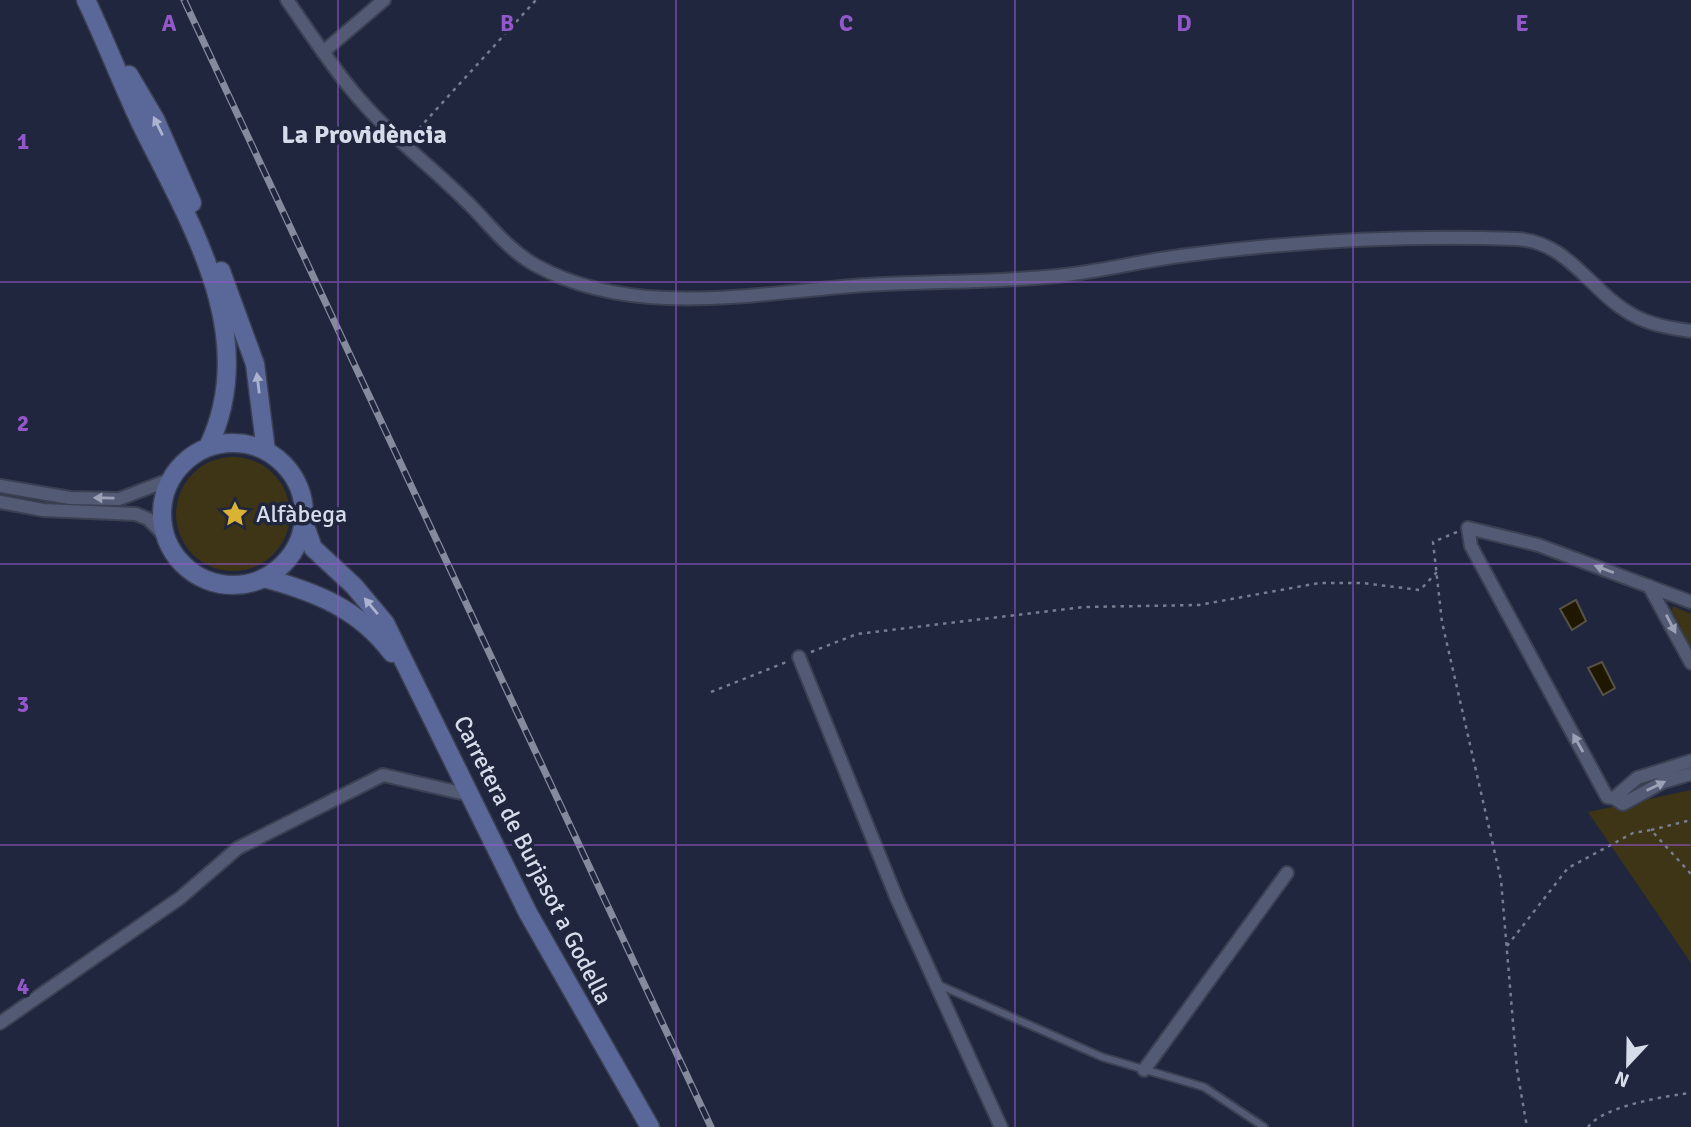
<svg xmlns="http://www.w3.org/2000/svg" width="1691" height="1127" viewBox="0 0 1691 1127" font-family="Signika,sans-serif">
<style>
.green{fill:#3e3416}
.water{fill:#201700;stroke:#575246;stroke-width:2}
.lines{fill:none;stroke-linecap:round;stroke-linejoin:round}
.lane-casing{stroke:#3b4053;stroke-width:10}
.street-casing{stroke:#3b4053;stroke-width:16}
.secondary-casing{stroke:#3b4053;stroke-width:21}
.path{stroke:#777d90;stroke-width:2.5;stroke-dasharray:3.5 5;stroke-linecap:butt}
.lane{stroke:#535b74;stroke-width:6}
.street{stroke:#535b74;stroke-width:12}
.secondary{stroke:#5a6799;stroke-width:18}
.rail-casing{stroke:#858a9d;stroke-width:7}
.rail{stroke:#20263d;stroke-width:4.5;stroke-dasharray:13;stroke-linecap:butt}
.oneway{fill:#abb3ce}
.oneway2{fill:#9ca2b5}
.grid{fill:none;stroke:#9258ca;stroke-width:2;stroke-opacity:0.55}
.labels{text-anchor:middle;stroke-width:7;stroke-linejoin:round;paint-order:stroke}
.poi-label{font-size:24px;fill:#d7dceb;stroke:#20263d;text-anchor:start}
.street-label{font-size:24px;fill:#d7dceb;stroke:#20263d}
.neighbourhood-label{font-size:26px;font-weight:bold;fill:#d7dceb;stroke:#20263d}
.grid-label{font-size:23px;text-anchor:middle;font-weight:bold;fill:#9258ca;stroke:#20263d;stroke-width:7;stroke-linejoin:round;paint-order:stroke}
</style>
<rect width="100%" height="100%" fill="#20263d"/>
<g class="green">
<circle cx="233" cy="514" r="57"/>
<path d="M 1673,606 L 1691,614 L 1691,647 L 1672,611 Z"/>
<path d="M 1691,790 L 1691,963 L 1588,812 Z"/>
</g>
<g class="water">
<path d="M 1576,600 L 1586,621 L 1572,630 L 1560,609 Z"/>
<path d="M 1602,662 L 1615,688 L 1603,695 L 1588,668 Z"/>
</g>
<g class="lines">
<defs>
<path id="lane" d="M 937,984 L 1102,1057 L 1204,1087 L 1264,1127"/>
<g id="street">
<path d="M 287,0 C 308,30 328,61 351,89 C 387,134 434,168 474,209 C 494,230 511,252 537,266 C 633,318 750,294 853,286 C 921,281 989,283 1057,276 C 1100,272 1144,260 1188,255 C 1297,241 1407,235 1516,239 C 1568,241 1590,291 1631,314 C 1650,325 1670,328 1691,331"/>
<path d="M 323,52 L 384,0"/>
<path d="M 0,486 L 70,498 L 119,499 L 169,480"/>
<path d="M 0,502 L 43,510 L 136,514 L 148,519 L 164,535"/>
<path d="M 1649,586 L 1691,663"/>
<path d="M 799,657 L 897,899 L 1001,1127"/>
<path d="M 1691,761 L 1637,778 L 1614,798 L 1623,804 L 1663,782 L 1691,774"/>
<path d="M 1614,798 L 1607,797 L 1471,546 L 1468,528 L 1538,545 L 1691,602"/>
<path d="M 0,1023 L 180,898 L 238,848 L 383,775 L 470,795"/>
<path d="M 1144,1070 L 1287,873"/>
</g>
<g id="secondary">
<path d="M 86,0 C 105,40 121,81 140,122 C 189,222 262,335 208,447"/>
<path d="M 129,75 L 155,119 L 192,203"/>
<path d="M 221,271 L 255,364 L 266,451"/>
<circle cx="233" cy="514" r="71"/>
<path d="M 304,523 L 313,548 L 354,586 L 385,623 L 528,913 L 650,1127"/>
<path d="M 264,578 C 316,592 359,609 392,653"/>
</g>
</defs>
<use href="#lane" class="lane-casing"/>
<use href="#street" class="street-casing"/>
<use href="#secondary" class="secondary-casing"/>
<g class="path">
<path d="M 413,135 L 536,0"/>
<path d="M 1457,532 L 1433,542 L 1442,622 L 1501,880 L 1517,1070 L 1527,1127"/>
<path d="M 811,652 L 857,634 L 1084,607 L 1199,605 L 1319,583 L 1362,583 L 1420,590 L 1437,572"/>
<path d="M 711,692 L 789,661"/>
<path d="M 1651,830 L 1691,820"/>
<path d="M 1507,946 L 1568,868 L 1633,833 L 1651,830 L 1691,874"/>
<path d="M 1588,1127 C 1603,1106 1666,1096 1691,1093"/>
</g>
<use href="#lane" class="lane"/>
<use href="#street" class="street"/>
<use href="#secondary" class="secondary"/>
<defs>
<path id="rail" d="M 184,0 L 711,1127"/>
</defs>
<use href="#rail" class="rail-casing"/>
<use href="#rail" class="rail"/>
</g>
<defs><path id="oneway-solid" d="M-6-.8H1V-3.2L6.5 0L1 3.2V.8H-6Z" transform="scale(1.75)"/></defs>
<g class="oneway">
<use href="#oneway-solid" transform="translate(158 126) rotate(-116)"/>
<use href="#oneway-solid" transform="translate(258 383) rotate(-97)"/>
<use href="#oneway-solid" transform="translate(371 606) rotate(-130)"/>
</g>
<g class="oneway2">
<use href="#oneway-solid" transform="translate(104 498) rotate(-179)"/>
<use href="#oneway-solid" transform="translate(1604 569) rotate(-159)"/>
<use href="#oneway-solid" transform="translate(1671 624) rotate(63)"/>
<use href="#oneway-solid" transform="translate(1578 743) rotate(-119)"/>
<use href="#oneway-solid" transform="translate(1656 786) rotate(-26)"/>
</g>
<path class="grid" d="M 338,0 L 338,1127M 676,0 L 676,1127M 1015,0 L 1015,1127M 1353,0 L 1353,1127M 0,282 L 1691,282M 0,564 L 1691,564M 0,845 L 1691,845"/>
<defs>
<symbol id="sight-bare" viewBox="-9 -9 18 18"><path d="M0-6L1.8-2.2L6-1.7L2.9 1.2L3.7 5.4L0 3.3L-3.7 5.4L-2.9 1.2L-6-1.7L-1.8-2.2Z" fill="#dab333" stroke="#20263d" stroke-width="2.5" paint-order="stroke"/></symbol>
</defs>
<g fill-rule="evenodd">
<use href="#sight-bare" x="216" y="495" width="38" height="38"/>
</g>
<g class="labels">
<g class="poi-label">
<text x="256" y="522">Alfàbega</text>
</g>
<g class="street-label">
<text transform="translate(533 860) rotate(63)" y="8">Carretera de Burjasot a Godella</text>
</g>
<g class="neighbourhood-label">
<text x="364" y="143">La Providència</text>
</g>
</g>
<g class="grid-label">
<text x="169" y="31">A</text>
<text x="507" y="31">B</text>
<text x="846" y="31">C</text>
<text x="1184" y="31">D</text>
<text x="1522" y="31">E</text>
<text x="23" y="149">1</text>
<text x="23" y="431">2</text>
<text x="23" y="712">3</text>
<text x="23" y="994">4</text>
</g>
<g transform="translate(1628 1064) rotate(202)" stroke="#20263d" stroke-width="5" paint-order="stroke">
<path d="M0-5L12 26L0 18L-12 26Z" fill="#d7dceb"/>
<text y="-10" font-size="19" font-weight="bold" text-anchor="middle" fill="#d7dceb">N</text>
</g>
</svg>
